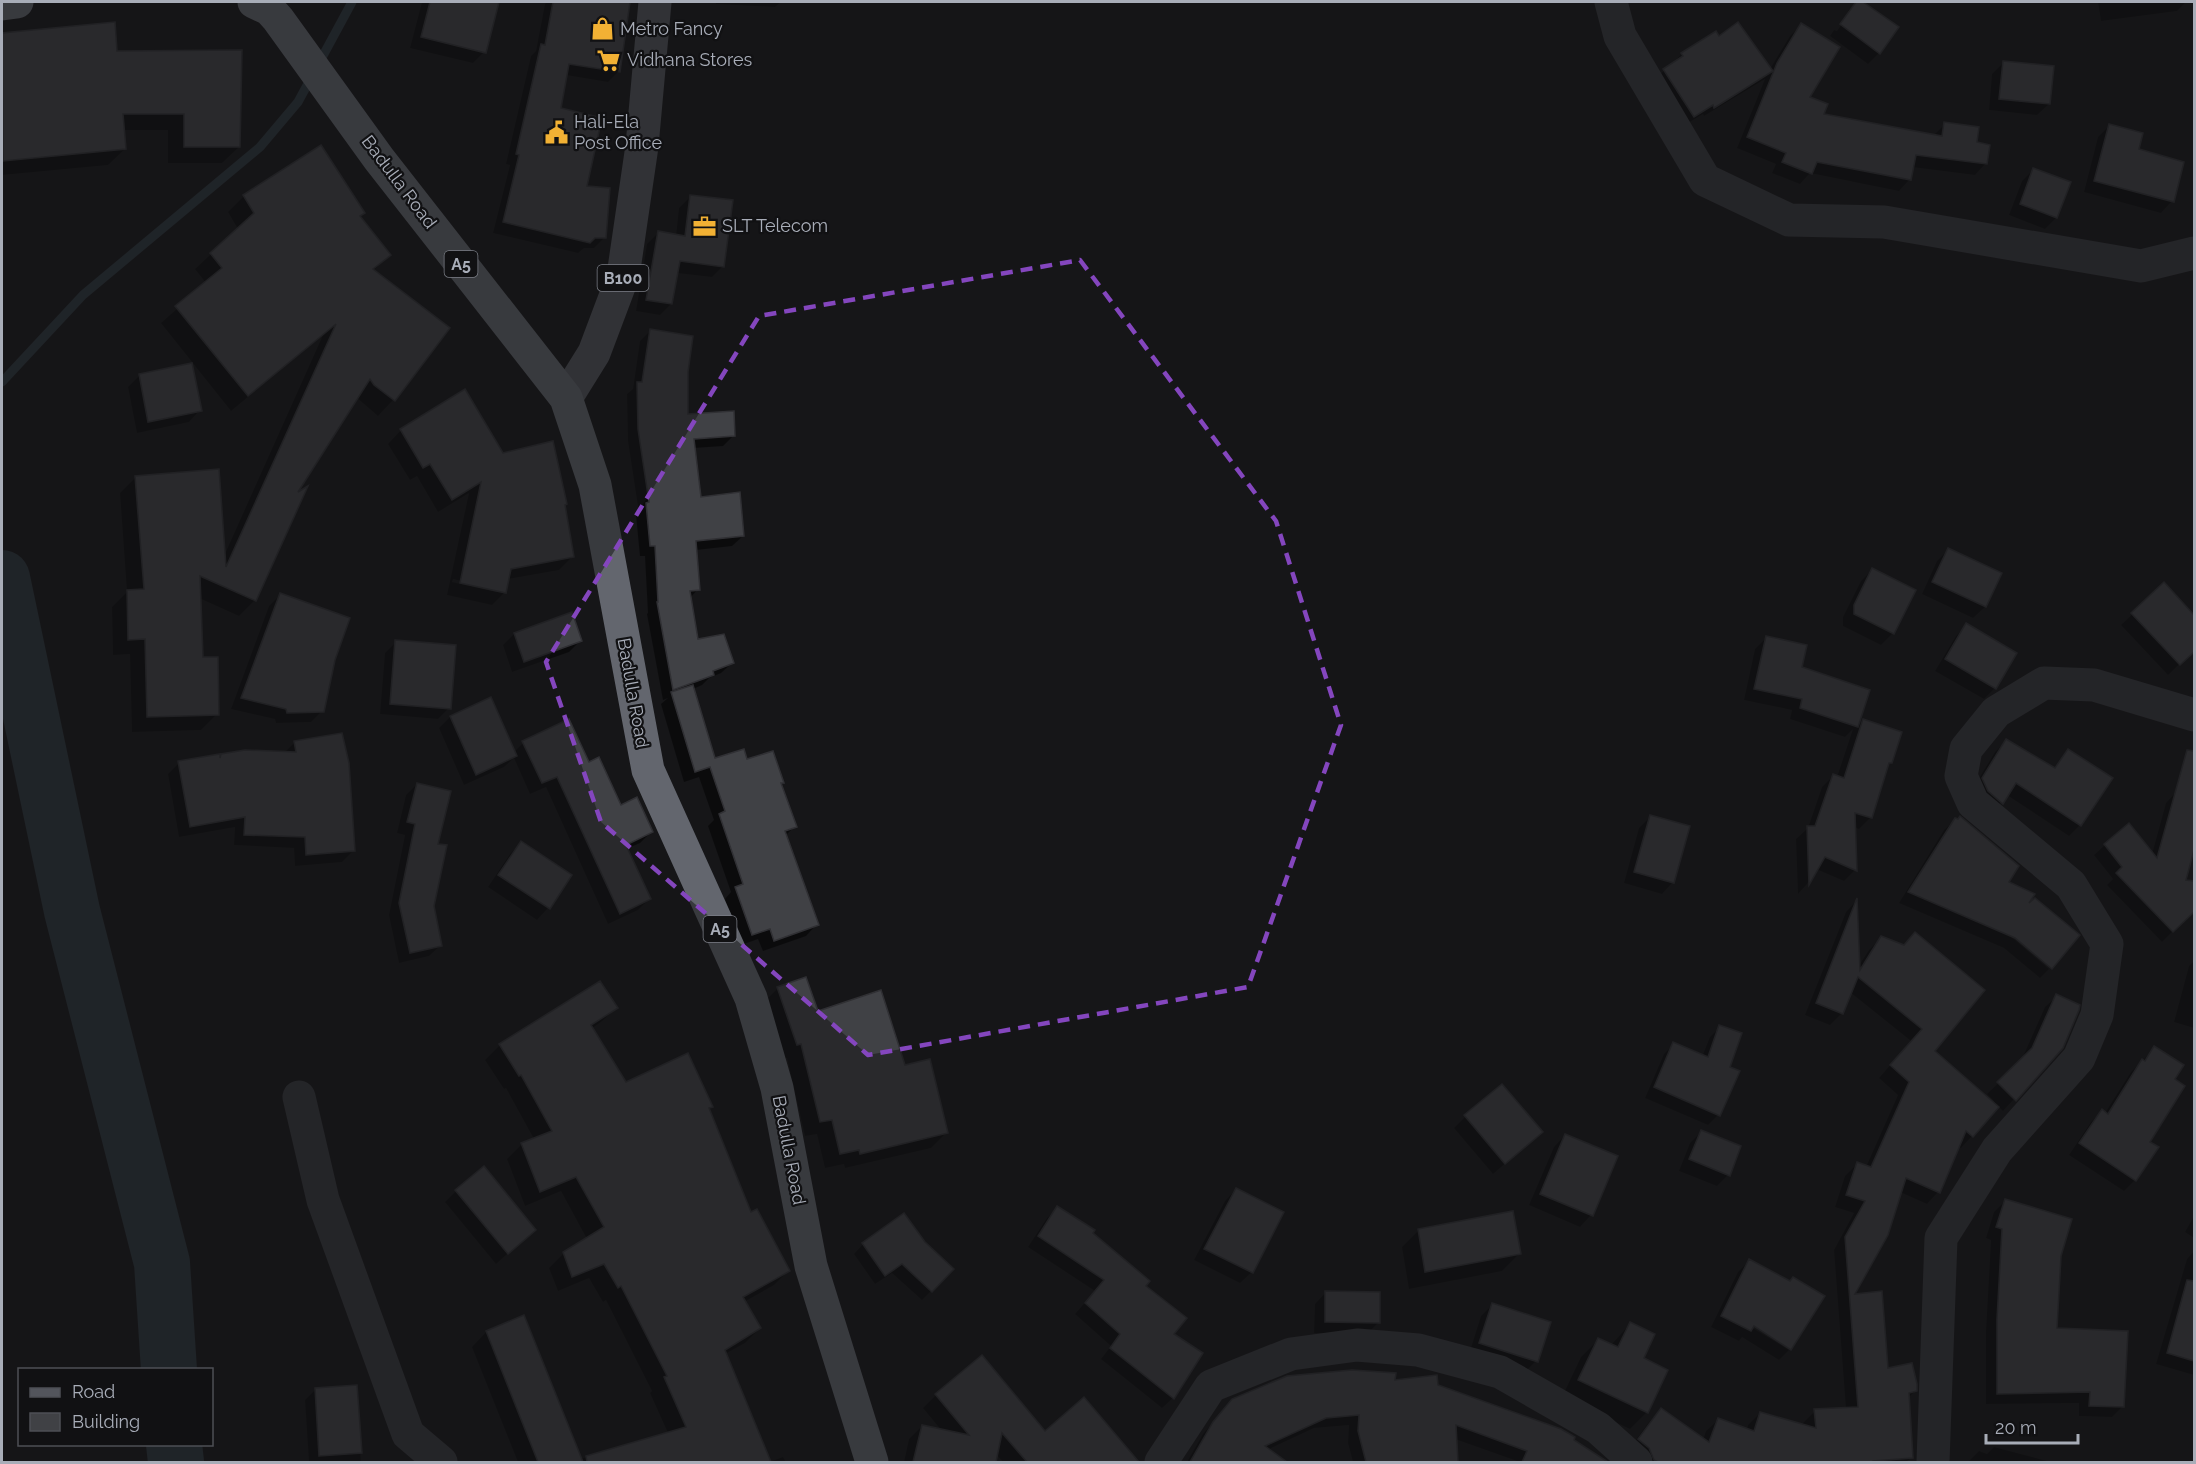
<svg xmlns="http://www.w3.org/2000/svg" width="2196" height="1464" viewBox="0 0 2196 1464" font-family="Raleway,sans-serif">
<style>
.shadow{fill:#0007;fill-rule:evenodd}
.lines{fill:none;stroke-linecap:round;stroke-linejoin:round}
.stream{stroke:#2c353c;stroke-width:9}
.river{stroke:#2c353c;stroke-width:56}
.building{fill:#404145;stroke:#303034;stroke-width:1.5}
.minor{stroke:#37383d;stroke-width:33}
.major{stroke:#53555c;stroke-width:33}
.highway{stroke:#63666e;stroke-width:33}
.marked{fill:none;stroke:#8446be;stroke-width:4.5;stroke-dasharray:12 8;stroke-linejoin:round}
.labels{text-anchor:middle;stroke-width:4.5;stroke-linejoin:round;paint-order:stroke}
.shield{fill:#111113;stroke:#7b7e86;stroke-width:1.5}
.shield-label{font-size:16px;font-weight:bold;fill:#a8adb8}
.poi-label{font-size:18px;fill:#a8adb8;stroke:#111113;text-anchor:start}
.street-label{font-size:18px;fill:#a8adb8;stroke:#111113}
</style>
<rect width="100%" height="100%" fill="#161618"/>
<g class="shadow">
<path d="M 422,2 L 497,2 L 484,52 L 473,63 L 410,48 Z"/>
<path d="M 547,2 L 629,2 L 619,71 L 608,82 L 566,75 L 559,109 L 585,187 L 604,238 L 594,248 L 584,248 L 578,253 L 493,233 L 510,165 L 506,164 L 531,56 L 536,51 L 545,4 Z"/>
<path d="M 716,2 L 781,2 L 775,7 L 716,4 Z"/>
<path d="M 1857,2 L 1897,28 L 1879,53 L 1868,64 L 1830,36 L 1834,30 L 1837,31 L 1851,11 L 1848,11 Z"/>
<path d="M 2098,2 L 2186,2 L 2177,11 L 2101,21 Z"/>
<path d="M 113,24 L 116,53 L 239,147 L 222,163 L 168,163 L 168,130 L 123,130 L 125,149 L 108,165 L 2,175 L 2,34 Z"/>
<path d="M 1801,25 L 1808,98 L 1822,115 L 1933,136 L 1945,124 L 1975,144 L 1986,163 L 1975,175 L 1912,167 L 1910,179 L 1899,191 L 1810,173 L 1800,184 L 1772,173 L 1776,164 L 1737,148 L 1765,79 L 1704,116 L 1703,114 L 1683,126 L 1654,80 L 1682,54 L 1718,38 L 1770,69 L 1790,36 Z"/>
<path d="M 2003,63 L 2049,104 L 2037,115 L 1989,110 L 1992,74 Z"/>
<path d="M 2109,126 L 2137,150 L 2172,201 L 2161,213 L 2084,192 L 2098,137 Z"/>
<path d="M 320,147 L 359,217 L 389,255 L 373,271 L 448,328 L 393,400 L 378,416 L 356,397 L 293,497 L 255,600 L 239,616 L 199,598 L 201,659 L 217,714 L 201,730 L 132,732 L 130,654 L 113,655 L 112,607 L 127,592 L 120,493 L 136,477 L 224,556 L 323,335 L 231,411 L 161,323 L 206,283 L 195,269 L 238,229 L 228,212 L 244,196 Z"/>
<path d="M 2033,170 L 2056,218 L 2045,229 L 2009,215 L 2022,181 Z"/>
<path d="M 690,197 L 723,266 L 712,277 L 677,273 L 671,304 L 660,315 L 636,311 L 647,244 L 658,233 L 676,236 L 679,208 Z"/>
<path d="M 650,331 L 686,372 L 687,416 L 734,435 L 723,446 L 693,448 L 700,498 L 743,536 L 732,546 L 696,550 L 698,589 L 690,598 L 697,640 L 732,663 L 721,673 L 709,678 L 702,685 L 693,689 L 714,760 L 746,761 L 780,784 L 795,826 L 785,836 L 817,924 L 806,936 L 763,951 L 758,939 L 741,945 L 725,899 L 731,892 L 708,826 L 714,820 L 699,777 L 684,782 L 661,704 L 668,698 L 663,700 L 647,614 L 648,613 L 645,556 L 640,556 L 636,515 L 639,513 L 628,441 L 627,394 L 633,389 L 640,341 Z"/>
<path d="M 139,376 L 200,410 L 189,422 L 137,433 L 128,387 Z"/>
<path d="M 401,430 L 503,455 L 564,505 L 573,556 L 559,570 L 508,579 L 505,592 L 492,605 L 447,595 L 469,493 L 438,512 L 417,476 L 410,480 L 388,444 ZM 453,579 L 497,589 L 497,592 L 452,582 Z"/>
<path d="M 1948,550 L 2000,574 L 1985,607 L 1973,618 L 1922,594 L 1937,561 Z"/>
<path d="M 1872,570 L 1914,591 L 1892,634 L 1881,645 L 1843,626 L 1843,617 L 1861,581 Z"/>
<path d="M 2164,584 L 2194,617 L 2194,650 L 2168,675 L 2121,625 Z"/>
<path d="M 280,595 L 334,660 L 322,711 L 311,722 L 276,723 L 275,719 L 231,709 L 269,606 Z"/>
<path d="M 1967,625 L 1995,688 L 1984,699 L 1935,671 L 1956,636 Z"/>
<path d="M 514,634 L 581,640 L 569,652 L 512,672 L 503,645 Z"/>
<path d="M 1766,638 L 1800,668 L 1868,691 L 1856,728 L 1864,720 L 1890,763 L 1887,766 L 1870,818 L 1859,829 L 1854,827 L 1855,870 L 1844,881 L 1816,869 L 1807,884 L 1798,894 L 1796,839 L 1808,828 L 1822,787 L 1833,776 L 1837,777 L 1853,729 L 1845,737 L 1790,719 L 1792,710 L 1744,700 L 1755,649 Z"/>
<path d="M 396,642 L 449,708 L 438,719 L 380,714 L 385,653 Z"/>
<path d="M 491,699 L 514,752 L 523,743 L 588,764 L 620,807 L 651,832 L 640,843 L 626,849 L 649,899 L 638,910 L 608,924 L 546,787 L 530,794 L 514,758 L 504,767 L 464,785 L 439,728 L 450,717 Z"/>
<path d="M 2006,741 L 2053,769 L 2069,751 L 2080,825 L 2069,836 L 2007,795 L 1991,814 L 1972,790 L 1995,752 Z"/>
<path d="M 294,743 L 353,851 L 342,862 L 295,866 L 294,848 L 234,845 L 235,827 L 179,837 L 168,774 L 179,763 L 218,759 L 222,755 L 284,753 Z"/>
<path d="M 417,784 L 436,845 L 433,906 L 441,945 L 429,956 L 399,963 L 389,915 L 405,835 L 397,833 L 406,795 Z"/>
<path d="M 2176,792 L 2194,797 L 2194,844 L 2185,881 L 2194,891 L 2194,910 L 2162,942 L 2107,885 L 2113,879 L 2094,855 L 2105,845 L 2152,854 L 2166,803 Z"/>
<path d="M 1650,817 L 1673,882 L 1662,894 L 1624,883 L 1639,828 Z"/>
<path d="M 1955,820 L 2006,883 L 2010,932 L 2008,934 L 2049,969 L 2040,978 L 2004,948 L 1899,903 L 1944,830 Z"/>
<path d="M 521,843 L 570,875 L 548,908 L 537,920 L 488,887 L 510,854 Z"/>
<path d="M 1856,901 L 1858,967 L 1869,950 L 1881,938 L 1902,946 L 1915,934 L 1933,1052 L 1993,1103 L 1994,1101 L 1987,1094 L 2021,1061 L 2045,1007 L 2057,996 L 2062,1047 L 2003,1111 L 1998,1106 L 1972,1136 L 1961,1148 L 1958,1146 L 1938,1192 L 1927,1204 L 1900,1192 L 1852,1296 L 1887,1370 L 1915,1391 L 1908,1398 L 1911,1458 L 1906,1462 L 1651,1462 L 1630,1448 L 1649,1422 L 1661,1410 L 1703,1440 L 1706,1431 L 1718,1420 L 1747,1430 L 1748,1425 L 1760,1413 L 1803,1426 L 1803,1423 L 1815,1411 L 1846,1409 L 1834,1250 L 1854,1213 L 1835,1207 L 1845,1176 L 1857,1164 L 1866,1167 L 1898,1095 L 1879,1078 L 1911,1041 L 1850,992 L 1842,1013 L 1830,1025 L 1805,1015 L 1846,912 Z"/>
<path d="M 2194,961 L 2194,1028 L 2174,1022 L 2189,966 Z"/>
<path d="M 778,988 L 904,1066 L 946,1133 L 931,1148 L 845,1168 L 844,1164 L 825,1168 L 817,1134 L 805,1136 L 787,1058 L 783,1059 L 763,1003 Z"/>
<path d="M 616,1008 L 601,1022 L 591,1029 L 626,1084 L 711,1106 L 708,1109 L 750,1215 L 788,1271 L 774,1285 L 744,1302 L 760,1328 L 745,1343 L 725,1354 L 769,1462 L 783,1457 L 786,1462 L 518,1462 L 472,1347 L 486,1332 L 580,1459 L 668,1433 L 650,1393 L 652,1391 L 606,1300 L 603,1302 L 589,1278 L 558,1291 L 549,1268 L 564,1253 L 587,1239 L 561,1191 L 525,1206 L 507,1159 L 522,1144 L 534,1139 L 506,1088 L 504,1089 L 485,1060 L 500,1045 Z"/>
<path d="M 1720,1027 L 1728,1068 L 1718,1115 L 1708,1125 L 1645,1098 L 1664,1054 L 1674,1044 L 1702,1057 L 1710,1037 Z"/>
<path d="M 2155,1048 L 2173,1080 L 2148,1142 L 2135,1180 L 2124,1191 L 2069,1155 L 2091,1122 L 2102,1111 L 2105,1113 L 2131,1072 Z"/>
<path d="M 1465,1117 L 1529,1143 L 1493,1174 L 1454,1128 Z"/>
<path d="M 1701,1132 L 1728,1175 L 1717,1186 L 1679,1171 L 1690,1143 Z"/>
<path d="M 1565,1135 L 1616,1157 L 1591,1215 L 1580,1227 L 1529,1205 L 1554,1147 Z"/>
<path d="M 1236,1189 L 1252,1272 L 1240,1283 L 1194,1260 L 1225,1201 Z"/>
<path d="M 456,1191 L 534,1230 L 496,1264 L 445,1202 Z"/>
<path d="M 2005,1201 L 2060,1256 L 2055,1329 L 2123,1406 L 2112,1417 L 2079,1416 L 2079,1403 L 1986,1404 L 1986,1331 L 1991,1240 L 1986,1238 L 1994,1212 Z"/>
<path d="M 1058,1208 L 1091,1233 L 1144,1286 L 1172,1335 L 1173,1398 L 1162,1408 L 1101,1359 L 1111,1346 L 1075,1314 L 1095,1291 L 1028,1247 L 1047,1218 Z"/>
<path d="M 2194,1216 L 2194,1238 L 2185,1232 Z"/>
<path d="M 1419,1230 L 1519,1254 L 1502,1271 L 1409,1289 L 1402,1247 Z"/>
<path d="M 924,1243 L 931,1291 L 922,1300 L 892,1273 L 875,1284 L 854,1254 L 863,1244 Z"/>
<path d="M 2194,1251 L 2194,1375 L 2156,1364 L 2187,1259 Z"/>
<path d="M 1749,1261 L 1823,1297 L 1789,1350 L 1789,1347 L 1748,1321 L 1746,1324 L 1789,1350 L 1779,1360 L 1742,1337 L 1739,1341 L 1711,1327 L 1738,1272 Z"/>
<path d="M 1326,1292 L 1378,1323 L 1367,1334 L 1314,1333 L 1315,1304 Z"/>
<path d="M 1493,1304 L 1536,1361 L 1525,1372 L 1469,1354 L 1481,1316 Z"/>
<path d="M 1630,1324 L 1642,1359 L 1647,1412 L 1630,1429 L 1562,1397 L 1581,1357 L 1598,1340 L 1611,1345 Z"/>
<path d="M 1394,1381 L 1437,1386 L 1572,1441 L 1606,1462 L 1517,1462 L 1517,1461 L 1455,1439 L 1456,1462 L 1353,1462 L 1348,1443 L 1349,1425 L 1314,1428 L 1267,1450 L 1284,1462 L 1187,1462 L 1203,1434 L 1222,1412 Z"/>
<path d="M 355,1387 L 361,1462 L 309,1462 L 305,1400 L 316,1389 Z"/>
<path d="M 936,1395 L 1044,1433 L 1130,1454 L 1123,1462 L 1003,1462 L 996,1454 L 994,1462 L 904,1462 L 909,1439 L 922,1426 L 942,1431 L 923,1408 Z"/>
<path d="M 1994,1447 L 2051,1462 L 1968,1462 L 1979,1451 L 1987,1454 Z"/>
</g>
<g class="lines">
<g class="stream">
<path d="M 319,63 L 352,2"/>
<path d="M 2,382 L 83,295 L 260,147 L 298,102 L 311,78"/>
</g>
<g class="river">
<path d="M 2,578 L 72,911 L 162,1263 L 169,1370"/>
<path d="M 174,1444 L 176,1462"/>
</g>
</g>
<g class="building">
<path d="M 430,2 L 499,2 L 486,53 L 421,37 Z"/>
<path d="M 553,2 L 630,2 L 620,72 L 569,64 L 561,108 L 602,118 L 587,186 L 610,188 L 606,238 L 595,238 L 590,243 L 503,222 L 519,155 L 516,154 L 541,44 L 545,45 Z"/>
<path d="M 1856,2 L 1863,2 L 1899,27 L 1880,54 L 1840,24 Z"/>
<path d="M 115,22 L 117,51 L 242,50 L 240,147 L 184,147 L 184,114 L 123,114 L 126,149 L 3,161 L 2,33 Z"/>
<path d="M 1738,22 L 1773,71 L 1714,108 L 1713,105 L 1694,117 L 1663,69 L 1683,56 L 1681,53 L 1716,31 L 1719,36 Z"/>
<path d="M 1801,23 L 1840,47 L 1810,97 L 1828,104 L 1824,114 L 1942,136 L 1944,122 L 1979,127 L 1977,142 L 1990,145 L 1987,164 L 1916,155 L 1911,180 L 1817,162 L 1812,174 L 1782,162 L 1786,153 L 1747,137 L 1777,63 Z"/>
<path d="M 2003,61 L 2054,66 L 2050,104 L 1999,99 Z"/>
<path d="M 2109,124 L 2143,133 L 2139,149 L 2184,162 L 2174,202 L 2094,181 Z"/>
<path d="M 321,145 L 365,213 L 360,216 L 391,255 L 373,269 L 450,328 L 395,401 L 374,385 L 370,379 L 298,492 L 308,486 L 256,601 L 200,576 L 203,657 L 218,657 L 219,715 L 147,717 L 145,639 L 128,640 L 127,590 L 144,589 L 135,476 L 219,469 L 226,567 L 336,324 L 248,396 L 175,306 L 222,268 L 210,253 L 254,213 L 243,195 Z"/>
<path d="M 2033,168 L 2071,182 L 2057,218 L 2020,204 Z"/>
<path d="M 690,195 L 733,200 L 724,267 L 680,261 L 672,304 L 646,300 L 658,231 L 685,236 Z"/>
<path d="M 650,329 L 693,336 L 688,372 L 688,414 L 734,411 L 735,436 L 694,439 L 701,497 L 740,492 L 744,536 L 696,541 L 700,590 L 690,591 L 698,639 L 724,634 L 734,663 L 713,671 L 714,675 L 673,690 L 657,602 L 658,602 L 655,546 L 650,546 L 646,503 L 649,502 L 638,429 L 637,382 L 642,382 Z"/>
<path d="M 192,363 L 202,411 L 148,422 L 139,374 Z"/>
<path d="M 465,389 L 503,453 L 553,441 L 567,504 L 565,505 L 574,557 L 511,569 L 506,593 L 460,583 L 481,482 L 452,500 L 430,464 L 423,468 L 400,429 Z"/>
<path d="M 1948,548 L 2002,573 L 1986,607 L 1932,582 Z"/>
<path d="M 1872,568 L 1916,590 L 1894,634 L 1854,614 L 1854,605 Z"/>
<path d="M 2164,582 L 2194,615 L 2194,652 L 2180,665 L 2131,613 Z"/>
<path d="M 280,593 L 350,618 L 335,660 L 324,712 L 287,713 L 286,709 L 241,698 Z"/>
<path d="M 572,612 L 582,641 L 524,662 L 514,633 Z"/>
<path d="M 1966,623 L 2017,653 L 1996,689 L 1945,659 Z"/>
<path d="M 1766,636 L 1807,645 L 1802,667 L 1870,690 L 1858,727 L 1800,708 L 1802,699 L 1754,689 Z"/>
<path d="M 395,640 L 456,645 L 451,709 L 390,704 Z"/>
<path d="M 693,685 L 715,758 L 744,749 L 747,759 L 773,751 L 784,783 L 781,783 L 797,827 L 785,831 L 819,925 L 774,941 L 770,929 L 752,935 L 735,887 L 743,884 L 719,814 L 725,811 L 710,767 L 695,772 L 671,692 Z"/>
<path d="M 491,697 L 517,756 L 476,775 L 450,716 Z"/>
<path d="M 569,719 L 589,762 L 599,757 L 621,805 L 637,797 L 653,832 L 626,845 L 651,899 L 620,914 L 557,777 L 542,783 L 522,741 Z"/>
<path d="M 1863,719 L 1902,732 L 1892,763 L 1889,763 L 1872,818 L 1855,813 L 1857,871 L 1825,857 L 1809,885 L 1807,826 L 1815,826 L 1833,774 L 1844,778 Z"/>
<path d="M 342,733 L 349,763 L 355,851 L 306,855 L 305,837 L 244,835 L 245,817 L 190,827 L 178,761 L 220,754 L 220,758 L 221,754 L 245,750 L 296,752 L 294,741 Z"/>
<path d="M 2006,739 L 2055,768 L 2068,749 L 2113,778 L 2081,826 L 2016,783 L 2003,804 L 1988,791 L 1982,778 Z"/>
<path d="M 2187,750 L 2194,751 L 2194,850 L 2186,880 L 2194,881 L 2194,912 L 2173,932 L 2116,873 L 2122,867 L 2104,844 L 2129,823 L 2157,858 Z"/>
<path d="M 417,783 L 451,791 L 438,844 L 447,845 L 434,906 L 442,946 L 410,953 L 399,903 L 415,824 L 407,822 Z"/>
<path d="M 1650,815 L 1690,826 L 1674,883 L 1634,872 Z"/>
<path d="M 1960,816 L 2019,866 L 2009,882 L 2035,894 L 2029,903 L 2035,898 L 2080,935 L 2052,969 L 2015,938 L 1908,892 L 1955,818 L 1958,819 Z"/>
<path d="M 521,841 L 572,875 L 550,909 L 498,875 Z"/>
<path d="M 1857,898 L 1860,970 L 1881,936 L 1904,945 L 1915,932 L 1985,990 L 1935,1051 L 1999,1107 L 1973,1137 L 1966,1131 L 1940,1193 L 1906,1178 L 1888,1235 L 1855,1294 L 1882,1291 L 1888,1368 L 1912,1363 L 1917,1384 L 1917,1391 L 1909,1393 L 1913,1458 L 1873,1461 L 1873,1462 L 1658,1462 L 1654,1460 L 1649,1448 L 1638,1439 L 1661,1408 L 1709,1442 L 1718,1418 L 1754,1431 L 1760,1412 L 1816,1428 L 1814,1409 L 1858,1407 L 1845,1237 L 1865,1201 L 1846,1195 L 1857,1162 L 1871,1167 L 1909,1082 L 1890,1065 L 1922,1029 L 1858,977 L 1843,1014 L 1816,1003 Z"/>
<path d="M 806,977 L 818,1011 L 881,990 L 905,1065 L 930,1059 L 948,1133 L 860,1154 L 859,1150 L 840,1154 L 832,1120 L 820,1122 L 801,1044 L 797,1045 L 777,987 Z"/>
<path d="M 600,981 L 618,1008 L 591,1025 L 626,1082 L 688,1053 L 713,1107 L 709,1108 L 751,1212 L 757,1209 L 790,1271 L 743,1297 L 761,1328 L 725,1350 L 771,1462 L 587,1462 L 586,1456 L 686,1427 L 664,1377 L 667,1376 L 621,1286 L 618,1288 L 604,1264 L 572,1277 L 563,1252 L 604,1227 L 576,1177 L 540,1192 L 521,1143 L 552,1131 L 521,1075 L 519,1076 L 499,1044 Z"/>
<path d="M 2056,994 L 2080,1005 L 2079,1010 L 2063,1048 L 2016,1101 L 1997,1082 L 2032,1048 Z"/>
<path d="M 1719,1025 L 1742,1033 L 1730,1067 L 1740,1071 L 1720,1116 L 1654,1087 L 1673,1042 L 1708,1057 Z"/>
<path d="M 2154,1046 L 2184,1065 L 2175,1079 L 2185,1086 L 2150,1142 L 2159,1147 L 2136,1181 L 2079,1143 L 2102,1109 L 2108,1114 L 2142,1059 L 2145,1061 Z"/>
<path d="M 1502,1084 L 1543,1132 L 1505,1164 L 1464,1115 Z"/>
<path d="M 1701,1130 L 1741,1146 L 1730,1176 L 1689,1159 Z"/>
<path d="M 1565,1134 L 1618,1156 L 1593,1216 L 1540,1194 Z"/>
<path d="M 484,1166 L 536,1230 L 508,1254 L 455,1190 Z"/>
<path d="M 1236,1188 L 1284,1212 L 1253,1273 L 1204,1249 Z"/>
<path d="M 2005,1199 L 2072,1219 L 2061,1256 L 2057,1328 L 2128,1331 L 2124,1407 L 2089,1406 L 2090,1392 L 1997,1394 L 1997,1319 L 2002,1229 L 1996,1227 Z"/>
<path d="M 1057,1206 L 1095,1230 L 1093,1233 L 1150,1281 L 1146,1286 L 1187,1318 L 1174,1334 L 1203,1353 L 1174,1399 L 1110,1348 L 1120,1334 L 1085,1303 L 1104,1280 L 1038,1236 Z"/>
<path d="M 1513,1211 L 1521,1254 L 1425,1272 L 1418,1229 Z"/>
<path d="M 904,1213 L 925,1242 L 954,1269 L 932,1292 L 902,1264 L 885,1276 L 862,1243 Z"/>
<path d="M 1749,1259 L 1790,1281 L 1793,1277 L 1825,1296 L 1791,1350 L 1754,1326 L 1751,1331 L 1721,1316 Z"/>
<path d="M 2187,1280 L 2194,1281 L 2194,1361 L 2167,1353 Z"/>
<path d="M 1325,1291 L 1380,1292 L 1380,1323 L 1325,1322 Z"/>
<path d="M 1492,1303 L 1551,1322 L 1538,1362 L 1479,1343 Z"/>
<path d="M 524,1315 L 583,1462 L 538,1462 L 486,1331 Z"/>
<path d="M 1630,1322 L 1655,1334 L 1644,1358 L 1668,1370 L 1648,1413 L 1578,1380 L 1598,1338 L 1618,1347 Z"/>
<path d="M 982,1355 L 1045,1431 L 1084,1397 L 1139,1462 L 1027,1462 L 1002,1433 L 996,1462 L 913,1462 L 922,1425 L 969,1435 L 935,1394 Z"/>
<path d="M 1352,1370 L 1396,1373 L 1395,1380 L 1437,1375 L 1438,1385 L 1561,1429 L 1575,1437 L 1574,1440 L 1608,1462 L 1522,1462 L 1527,1451 L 1456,1425 L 1458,1462 L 1366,1462 L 1358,1431 L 1359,1415 L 1326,1418 L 1265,1446 L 1287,1462 L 1190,1462 L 1213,1422 L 1232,1399 L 1287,1376 Z"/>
<path d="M 357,1385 L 362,1453 L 319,1456 L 315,1388 Z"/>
</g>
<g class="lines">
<g class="minor">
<path d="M 1611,2 L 1620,36 L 1705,180 L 1789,220 L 1884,222 L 2141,266 L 2194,253"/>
<path d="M 299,1097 L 323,1200 L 408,1434 L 441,1462"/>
<path d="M 1161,1462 L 1211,1386 L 1291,1354 L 1357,1345 L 1418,1350 L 1500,1372 L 1598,1428 L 1636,1462"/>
<path d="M 1933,1462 L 1941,1238 L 1997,1150 L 2079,1058 L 2097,1015 L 2107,944 L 2071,885 L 1973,803 L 1961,776 L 1966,749 L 1996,712 L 2044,683 L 2094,685 L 2194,715"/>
</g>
<path class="major" d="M 566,398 L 594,353 L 623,276 L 642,146 L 655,2"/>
<g class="highway">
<path d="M 254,2 L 269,9 L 278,19 L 379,159 L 566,398 L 595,485 L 648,770 L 751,998 L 777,1088 L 811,1266 L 872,1462"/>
<path d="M 2,4 L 17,2"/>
</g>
</g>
<path d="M0 0H2196V1464H0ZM 1080,260 L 1276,521 L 1341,725 L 1248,987 L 868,1055 L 601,822 L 546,662 L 759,316 Z" fill="#161618" fill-opacity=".55" fill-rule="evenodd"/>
<path class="marked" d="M 1080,260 L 1276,521 L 1341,725 L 1248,987 L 868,1055 L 601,822 L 546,662 L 759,316 Z"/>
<defs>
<symbol id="shop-bare" viewBox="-9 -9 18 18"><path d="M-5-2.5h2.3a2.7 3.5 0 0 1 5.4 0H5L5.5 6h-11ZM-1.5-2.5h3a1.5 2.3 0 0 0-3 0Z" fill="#f2b134" stroke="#111113" stroke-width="2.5" paint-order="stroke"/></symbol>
<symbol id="supermarket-bare" viewBox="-9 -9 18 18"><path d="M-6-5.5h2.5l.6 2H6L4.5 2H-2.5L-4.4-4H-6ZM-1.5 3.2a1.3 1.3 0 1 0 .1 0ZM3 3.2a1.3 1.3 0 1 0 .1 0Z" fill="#f2b134" stroke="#111113" stroke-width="2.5" paint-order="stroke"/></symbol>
<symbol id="civic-bare" viewBox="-9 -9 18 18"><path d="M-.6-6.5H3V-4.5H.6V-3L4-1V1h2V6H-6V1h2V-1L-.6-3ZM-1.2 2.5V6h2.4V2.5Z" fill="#f2b134" stroke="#111113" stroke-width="2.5" paint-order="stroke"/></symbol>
<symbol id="office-bare" viewBox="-9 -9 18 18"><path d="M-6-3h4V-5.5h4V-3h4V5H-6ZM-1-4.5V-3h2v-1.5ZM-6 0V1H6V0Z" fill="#f2b134" stroke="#111113" stroke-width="2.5" paint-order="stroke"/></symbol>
</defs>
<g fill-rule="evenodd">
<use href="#shop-bare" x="586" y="12" width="33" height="33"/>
<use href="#supermarket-bare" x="592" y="44" width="33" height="33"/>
<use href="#civic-bare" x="540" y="116" width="33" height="33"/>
<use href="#office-bare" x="688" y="210" width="33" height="33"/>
</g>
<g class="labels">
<g class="shield">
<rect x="444.5" y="251" width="33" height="26" rx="4.5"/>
<rect x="597.5" y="265" width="51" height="26" rx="4.5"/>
<rect x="703.5" y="916" width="33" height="26" rx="4.5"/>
</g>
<g class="shield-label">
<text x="461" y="270">A5</text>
<text x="623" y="284">B100</text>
<text x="720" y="935">A5</text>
</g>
<g class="poi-label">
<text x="620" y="35">Metro Fancy</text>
<text x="627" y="66">Vidhana Stores</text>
<text x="574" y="128">Hali-Ela<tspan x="574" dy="21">Post Office</tspan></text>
<text x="722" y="232">SLT Telecom</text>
</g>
<g class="street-label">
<text transform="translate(399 182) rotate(53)" y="6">Badulla Road</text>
<text transform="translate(633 693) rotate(80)" y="6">Badulla Road</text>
<text transform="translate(789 1150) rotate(79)" y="6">Badulla Road</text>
</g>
</g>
<rect width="2196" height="1464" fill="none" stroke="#a8adb8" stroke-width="6"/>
<rect x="18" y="1368" width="195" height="78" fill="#111113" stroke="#4d4f55" stroke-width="1.5"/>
<rect x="30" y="1388" width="30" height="9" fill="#53555c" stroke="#4d4f55" stroke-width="1.5"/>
<text x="72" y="1398" font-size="18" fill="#a8adb8">Road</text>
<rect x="30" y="1413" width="30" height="18" fill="#404145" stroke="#4d4f55" stroke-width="1.5"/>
<text x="72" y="1428" font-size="18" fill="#a8adb8">Building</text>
<path d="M1986 1434v9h92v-9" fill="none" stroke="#a8adb8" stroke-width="3"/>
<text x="1995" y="1434" font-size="18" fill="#a8adb8" stroke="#111113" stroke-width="4.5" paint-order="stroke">20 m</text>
</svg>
